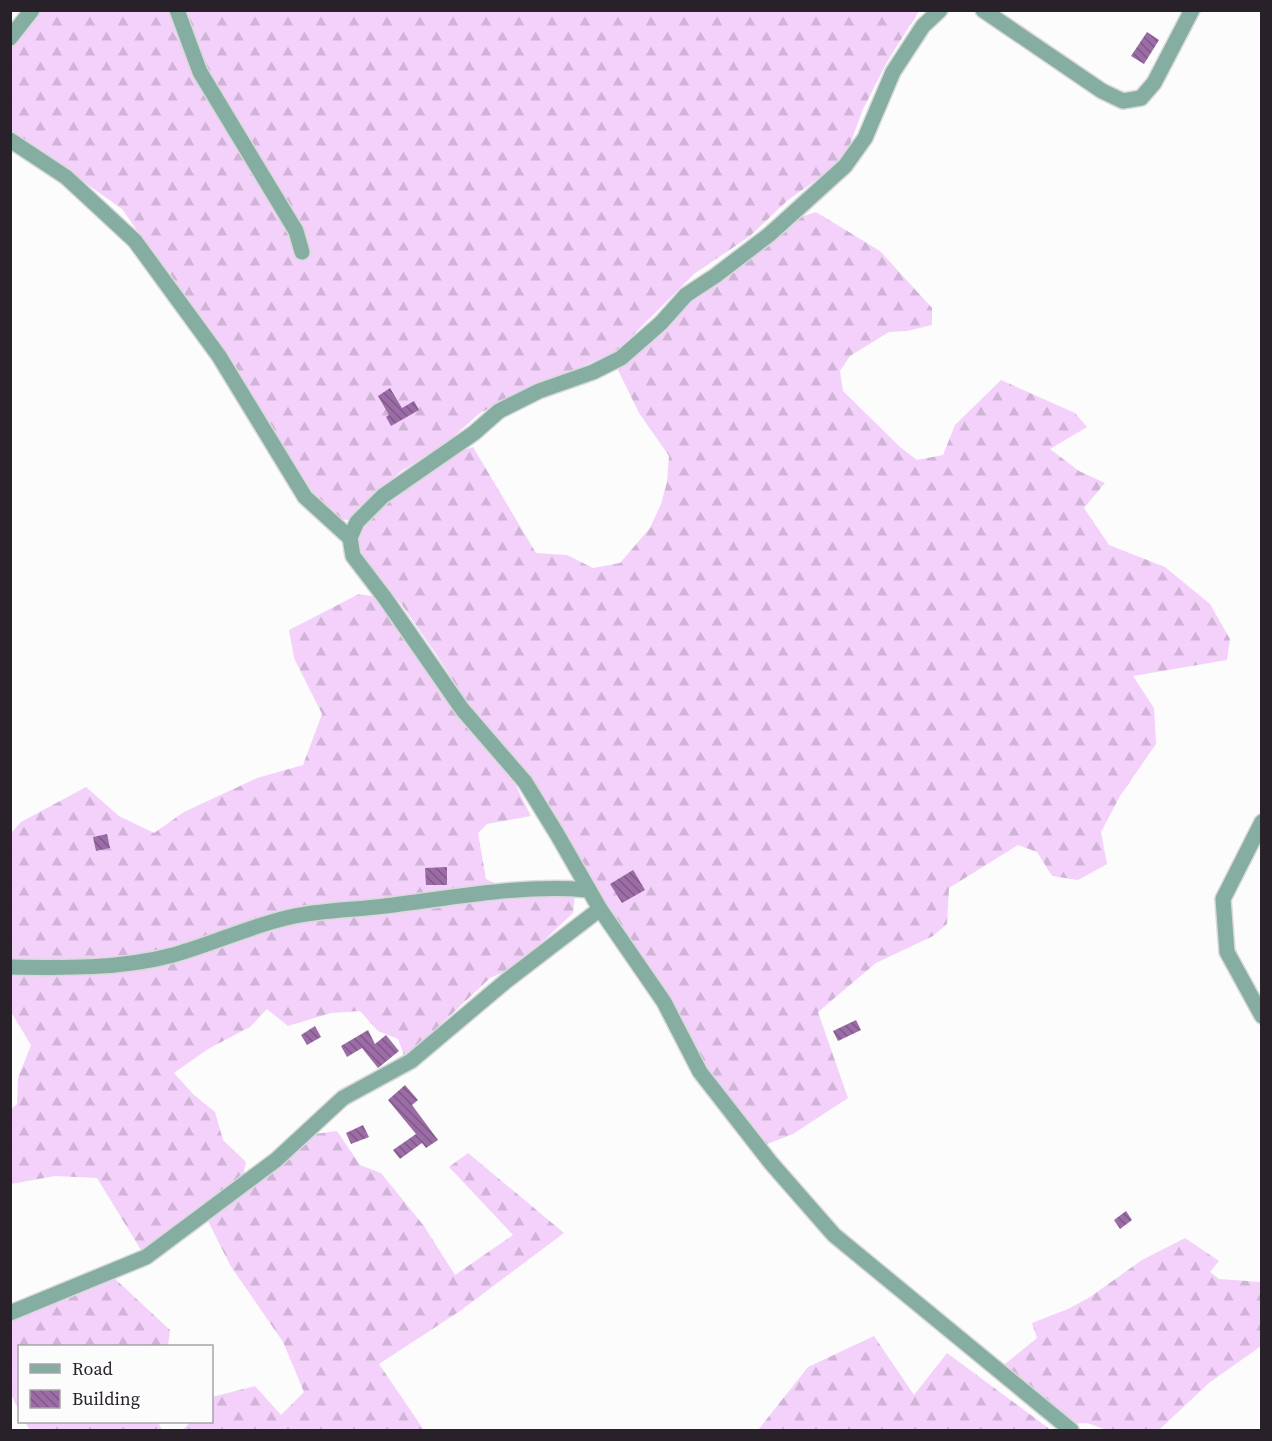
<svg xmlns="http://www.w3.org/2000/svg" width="1272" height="1441" viewBox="0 0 1272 1441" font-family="'Source Serif 4',serif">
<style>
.forest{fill:url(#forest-firs)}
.building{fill:url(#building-back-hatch)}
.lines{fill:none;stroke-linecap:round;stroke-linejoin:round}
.minor-casing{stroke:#dad9da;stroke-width:18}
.minor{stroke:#85ada2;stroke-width:15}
</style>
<defs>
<pattern id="forest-firs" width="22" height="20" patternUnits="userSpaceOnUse" patternTransform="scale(1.5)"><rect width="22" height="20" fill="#f3d1fa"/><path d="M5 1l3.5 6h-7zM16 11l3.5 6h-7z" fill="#d0b3d6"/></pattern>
<pattern id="building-back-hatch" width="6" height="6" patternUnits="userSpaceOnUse" patternTransform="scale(1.5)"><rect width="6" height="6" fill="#9c6ca7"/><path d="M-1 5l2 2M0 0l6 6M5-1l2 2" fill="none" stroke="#7f5888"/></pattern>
</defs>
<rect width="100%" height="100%" fill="#fcfcfc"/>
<g class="forest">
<path d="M 35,11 L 919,11 L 887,62 L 863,109 L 848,150 L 833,168 L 788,200 L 750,236 L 694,274 L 616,352 L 520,393 L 480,413 L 445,444 L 400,472 L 365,503 L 349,520 L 334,519 L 318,501 L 269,424 L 232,360 L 198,318 L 122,209 L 11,130 L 11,44 Z"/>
<path d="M 816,212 L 880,251 L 932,308 L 932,325 L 907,331 L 889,332 L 850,356 L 840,371 L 843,391 L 900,447 L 917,460 L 943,455 L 955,425 L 1001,380 L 1075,413 L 1087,427 L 1050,449 L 1079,471 L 1105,483 L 1084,508 L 1109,545 L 1165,567 L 1210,604 L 1230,639 L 1227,660 L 1133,676 L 1154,708 L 1156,744 L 1120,796 L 1101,832 L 1107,864 L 1078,880 L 1052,876 L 1037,852 L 1018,845 L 949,888 L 947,924 L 933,936 L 876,963 L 818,1012 L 848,1098 L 793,1134 L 762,1146 L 701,1068 L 696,1047 L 678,1012 L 638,957 L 486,731 L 436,654 L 402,605 L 364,561 L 356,540 L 363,523 L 391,496 L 447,456 L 473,447 L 536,553 L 567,555 L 593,568 L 620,563 L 650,528 L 661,504 L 667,482 L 669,456 L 639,413 L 617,368 L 690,297 L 794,219 Z"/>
<path d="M 359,594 L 377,597 L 480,741 L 515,784 L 531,816 L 487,824 L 478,833 L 486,879 L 522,896 L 575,895 L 573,913 L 517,966 L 490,978 L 405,1058 L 398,1039 L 378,1031 L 360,1011 L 331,1013 L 288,1026 L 267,1009 L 250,1027 L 208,1049 L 174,1073 L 194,1095 L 215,1112 L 223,1140 L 246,1162 L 243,1176 L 141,1250 L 97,1178 L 55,1176 L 11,1184 L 11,1109 L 17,1104 L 18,1078 L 31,1045 L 11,1012 L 11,833 L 21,822 L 86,787 L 119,816 L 154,833 L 184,812 L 257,778 L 303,765 L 322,714 L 294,658 L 289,630 Z"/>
<path d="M 337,1131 L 360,1165 L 381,1173 L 424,1226 L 455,1275 L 513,1235 L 449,1167 L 468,1153 L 564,1233 L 460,1311 L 379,1364 L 424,1430 L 183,1430 L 190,1422 L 212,1422 L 212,1397 L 255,1386 L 281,1415 L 304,1392 L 283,1342 L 230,1265 L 206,1217 L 314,1134 Z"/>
<path d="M 1185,1238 L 1219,1261 L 1210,1272 L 1219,1279 L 1261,1282 L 1261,1346 L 1209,1383 L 1161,1428 L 1156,1430 L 1107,1430 L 1087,1423 L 1069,1424 L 1006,1371 L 1005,1364 L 1037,1338 L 1032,1323 L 1068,1309 L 1090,1297 L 1142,1260 Z"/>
<path d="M 112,1276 L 170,1330 L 168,1346 L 20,1346 L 19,1411 L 11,1394 L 10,1320 Z"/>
<path d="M 874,1336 L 914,1395 L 947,1353 L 1051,1430 L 758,1430 L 808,1367 Z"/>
<path d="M 25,1422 L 158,1422 L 162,1430 L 30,1430 Z"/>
</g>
<g class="building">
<path d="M 1147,32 L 1159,40 L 1144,64 L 1131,56 Z"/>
<path d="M 390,388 L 402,408 L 414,401 L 419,410 L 391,426 L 386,417 L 389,415 L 378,396 Z"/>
<path d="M 107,834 L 110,848 L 96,851 L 93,837 Z"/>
<path d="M 447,867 L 447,885 L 426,885 L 425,868 Z"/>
<path d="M 633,870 L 645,890 L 622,903 L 610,884 Z"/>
<path d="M 856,1020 L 861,1030 L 838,1041 L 833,1031 Z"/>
<path d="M 315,1026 L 321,1037 L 307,1045 L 301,1035 Z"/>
<path d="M 368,1030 L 375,1044 L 386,1035 L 399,1051 L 378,1068 L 362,1048 L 347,1057 L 341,1046 Z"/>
<path d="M 405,1085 L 418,1100 L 412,1105 L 438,1140 L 426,1148 L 422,1143 L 400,1159 L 393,1150 L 416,1134 L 388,1100 Z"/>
<path d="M 363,1125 L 369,1137 L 351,1144 L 346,1133 Z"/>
<path d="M 1126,1211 L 1132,1220 L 1120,1229 L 1114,1220 Z"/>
</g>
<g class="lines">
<defs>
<g id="minor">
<path d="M 177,10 L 200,72 L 296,231 L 302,252"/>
<path d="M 940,10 L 923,26 L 893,72 L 865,138 L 845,166 L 770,234 L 715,276 L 686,295 L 661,323 L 621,358 L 593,372 L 539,391 L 499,411 L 474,433 L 383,496 L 357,522 L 350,538 L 353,556 L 385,598 L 462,709 L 525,782 L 557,834 L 600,909 L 664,1002 L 700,1072 L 771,1163 L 834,1235 L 1071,1430"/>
<path d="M 983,10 L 1102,91 L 1123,101 L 1141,98 L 1154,83 L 1192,10"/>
<path d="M 10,38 L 32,10"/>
<path d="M 10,140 L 66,177 L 135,241 L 219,356 L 305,497 L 350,538"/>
<path d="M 1262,822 L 1223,899 L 1227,952 L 1262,1016"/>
<path d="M 10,967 C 64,968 121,969 173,955 C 213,944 250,926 290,917 C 321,910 354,910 385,906 C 452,898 521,884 588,890"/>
<path d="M 10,1313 L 146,1257 L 276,1160 L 343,1098 L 411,1061 L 506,981 L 600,909"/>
</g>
</defs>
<use href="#minor" class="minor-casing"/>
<use href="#minor" class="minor"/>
</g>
<rect width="1272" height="1441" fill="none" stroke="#28212a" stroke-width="24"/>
<rect x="18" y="1345" width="195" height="78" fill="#fcfcfc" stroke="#a7a4a8" stroke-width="1.5"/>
<rect x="30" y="1364" width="30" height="9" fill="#85ada2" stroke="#a7a4a8" stroke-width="1.5"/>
<text x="72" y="1375" font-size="18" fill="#28212a">Road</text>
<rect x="30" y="1390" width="30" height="18" fill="url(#building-back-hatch)" stroke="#a7a4a8" stroke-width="1.5"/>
<text x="72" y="1405" font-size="18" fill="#28212a">Building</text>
</svg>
